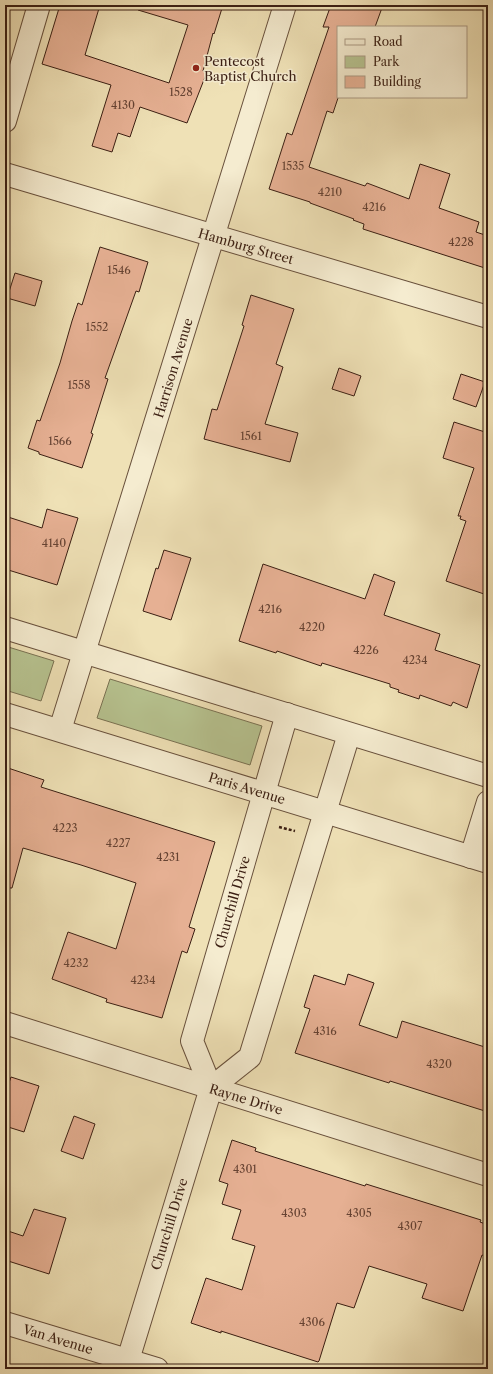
<svg xmlns="http://www.w3.org/2000/svg" width="493" height="1374" font-family="'Libre Caslon Text',serif">
<rect width="100%" height="100%" fill="#efe1b6"/>
<filter id="stains"><feTurbulence type="fractalNoise" baseFrequency=".005" numOctaves="4"/><feColorMatrix values="0 0 0 0 .2 0 0 0 0 .09 0 0 0 0 .02 0 0 0 .5 -.17"/></filter>
<radialGradient id="worn" r=".72"><stop offset=".6" stop-color="#630" stop-opacity="0"/><stop offset="1" stop-color="#630" stop-opacity=".3"/></radialGradient>
<g fill="#b7c390" stroke="#797152">
<polygon points="5,646 54,661 41,701 5,690"/>
<polygon points="110,679 262,726 250,765 97,718"/>
</g>
<g fill="#e6b093" stroke="#3b1f13">
<polygon points="60,5 100,5 85,55 169,83 188,25 138,10 138,5 223,5 214,34 213,33 203,71 207,72 187,123 140,107 130,137 118,133 112,152 92,146 111,85 42,64"/>
<polygon points="331,5 383,5 375,27 338,27 338,98 333,113 327,111 309,167 365,186 367,183 409,199 420,164 450,174 439,208 479,222 476,232 488,236 488,269 363,229 364,224 353,220 354,219 310,203 310,202 269,189 287,133 292,135 329,27 323,27"/>
<polygon points="100,247 148,262 139,292 136,291 105,378 108,379 91,433 93,434 82,468 39,454 39,452 28,448 37,420 40,421 60,363 72,321 78,303 82,305"/>
<polygon points="15,273 42,281 35,306 7,298"/>
<polygon points="251,295 294,309 276,364 283,367 265,424 298,433 290,462 204,439 212,409 217,410 244,326 242,325"/>
<polygon points="339,368 361,376 354,396 332,389"/>
<polygon points="461,374 485,382 476,407 453,399"/>
<polygon points="454,422 488,433 488,583 484,594 446,581 466,521 460,519 461,516 458,516 474,468 443,458"/>
<polygon points="47,509 78,518 57,585 5,569 5,516 42,528"/>
<polygon points="164,550 191,558 171,620 143,611 156,568 158,569"/>
<polygon points="263,564 365,599 374,574 395,582 384,615 440,634 435,650 480,665 467,708 453,702 451,706 420,695 419,699 398,692 399,690 390,687 390,684 322,663 321,666 277,651 276,653 239,641"/>
<polygon points="5,767 44,780 41,787 215,842 189,927 195,929 187,953 182,951 162,1018 106,1002 107,999 52,979 68,932 116,949 136,883 81,865 23,848 12,888 5,888"/>
<polygon points="348,974 374,983 359,1025 397,1038 402,1021 488,1048 488,1112 390,1081 389,1083 295,1053 310,1009 304,1007 314,975 345,985"/>
<polygon points="11,1077 39,1086 24,1132 5,1126 5,1095"/>
<polygon points="74,1116 95,1124 83,1159 61,1151"/>
<polygon points="232,1140 256,1148 255,1151 365,1186 366,1184 481,1220 480,1222 488,1225 488,1257 482,1255 463,1311 422,1298 427,1284 369,1266 354,1308 337,1303 319,1361 318,1362 221,1331 221,1333 191,1323 206,1278 242,1290 255,1246 232,1239 241,1210 222,1204 228,1184 219,1181"/>
<polygon points="34,1209 66,1218 49,1274 5,1260 5,1230 23,1236"/>
</g>
<g fill="none" stroke-linecap="round" stroke-linejoin="round">
<g stroke="#68503c" stroke-width="24">
<g id="minor">
<polyline points="5,121 39,5"/>
<polyline points="5,174 488,317"/>
<polyline points="5,628 488,776"/>
<polyline points="5,714 488,862"/>
<polyline points="60,730 285,5"/>
<polyline points="471,857 488,802"/>
<polyline points="5,1023 488,1175"/>
<polyline points="211,1088 192,1041 287,714"/>
<polyline points="5,1323 157,1369"/>
<polyline points="128,1360 211,1088 250,1057 349,734"/>
</g>
</g>
<polyline stroke="#3b1f13" stroke-width="2.5" stroke-dasharray="3 2" stroke-linecap="butt" points="279,827 295,831"/>
<use href="#minor" stroke="#f5ecd0" stroke-width="22"/>
</g>
<circle fill="#8f2418" stroke="#f5ecd0" stroke-width="1.5" cx="196" cy="68" r="4"/>
<g text-anchor="middle" dominant-baseline="central" stroke-width="3" stroke-linejoin="round" paint-order="stroke">
<g font-size="11" fill="#664333">
<text x="181" y="92">1528</text>
<text x="123" y="105">4130</text>
<text x="293" y="166">1535</text>
<text x="330" y="192">4210</text>
<text x="374" y="207">4216</text>
<text x="461" y="242">4228</text>
<text x="119" y="270">1546</text>
<text x="97" y="327">1552</text>
<text x="79" y="385">1558</text>
<text x="251" y="436">1561</text>
<text x="60" y="441">1566</text>
<text x="54" y="543">4140</text>
<text x="270" y="609">4216</text>
<text x="312" y="627">4220</text>
<text x="366" y="650">4226</text>
<text x="415" y="660">4234</text>
<text x="65" y="828">4223</text>
<text x="118" y="843">4227</text>
<text x="168" y="857">4231</text>
<text x="76" y="963">4232</text>
<text x="143" y="980">4234</text>
<text x="325" y="1031">4316</text>
<text x="439" y="1064">4320</text>
<text x="245" y="1169">4301</text>
<text x="294" y="1213">4303</text>
<text x="359" y="1213">4305</text>
<text x="410" y="1226">4307</text>
<text x="312" y="1322">4306</text>
</g>
<g font-size="13" fill="#3b1f13" stroke="#f5ecd0" text-anchor="start">
<text x="204" y="61">Pentecost<tspan x="204" dy="15">Baptist Church</tspan></text>
</g>
<g font-size="13" fill="#3b1f13" stroke="#f5ecd0">
<text transform="translate(246 246) rotate(16)">Hamburg Street</text>
<text transform="translate(173 368) rotate(-73)">Harrison Avenue</text>
<text transform="translate(247 788) rotate(17)">Paris Avenue</text>
<text transform="translate(232 902) rotate(-74)">Churchill Drive</text>
<text transform="translate(246 1099) rotate(17)">Rayne Drive</text>
<text transform="translate(169 1224) rotate(-73)">Churchill Drive</text>
<text transform="translate(58 1339) rotate(17)">Van Avenue</text>
</g>
</g>
<rect width="493" height="1374" fill="none" stroke="#efe1b6" stroke-width="20"/>
<rect x="6" y="6" width="481" height="1362" fill="none" stroke="#3b1f13" stroke-width="2"/>
<rect x="10" y="10" width="473" height="1354" fill="none" stroke="#3b1f13"/>
<rect x="337" y="26" width="130" height="72" fill="#f5ecd0" stroke="#ab9a84"/>
<rect x="345" y="39" width="20" height="6" fill="#f5ecd0" stroke="#ab9a84"/>
<text x="373" y="46" font-size="12" fill="#3b1f13">Road</text>
<rect x="345" y="56" width="20" height="12" fill="#b7c390" stroke="#ab9a84"/>
<text x="373" y="66" font-size="12" fill="#3b1f13">Park</text>
<rect x="345" y="76" width="20" height="12" fill="#e6b093" stroke="#ab9a84"/>
<text x="373" y="86" font-size="12" fill="#3b1f13">Building</text>
<rect width="100%" height="100%" filter="url(#stains)"/>
<rect width="100%" height="100%" fill="url(#worn)"/>
</svg>
